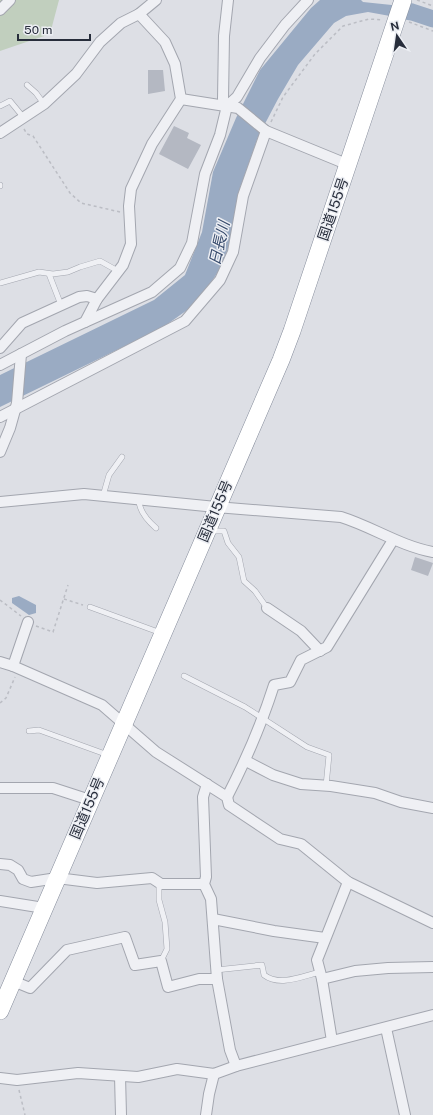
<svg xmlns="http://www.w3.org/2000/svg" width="433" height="1115" font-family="'Public Sans','Noto Sans JP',sans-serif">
<rect width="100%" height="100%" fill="#dddfe5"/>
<polygon fill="#c1cfbe" points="0,0 59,0 50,34 0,51"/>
<g fill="#9aabc3">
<polygon points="320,0 361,0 363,2 411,7 421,11 419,19 410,16 390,16 368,12 346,16 334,23 298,65 278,99 258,137 240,188 232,237 226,254 222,266 197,303 162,328 0,407 0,375 154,300 185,275 202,232 213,172 236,118 260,70 311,8"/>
<polygon points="19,596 36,605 36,613 29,615 12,603 12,598"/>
</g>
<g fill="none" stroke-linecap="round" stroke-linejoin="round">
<polyline stroke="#9aabc3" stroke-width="17" points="399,10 412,12 433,19"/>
</g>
<g fill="#b4b8c2">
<polygon points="148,70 163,70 165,91 148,94"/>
<polygon points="174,126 189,133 187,138 201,145 188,169 159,154"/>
<polygon points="415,557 433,563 428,576 411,570"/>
</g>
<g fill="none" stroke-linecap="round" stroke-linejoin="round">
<g stroke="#a3a6af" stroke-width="6">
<g id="service">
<polyline points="27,85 36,93 44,104"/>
<polyline points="0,106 10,101 24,118"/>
<polyline points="0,185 0,186"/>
<polyline points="49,274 61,305"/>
<polyline points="0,283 39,272 53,274 68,272 80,267 100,261 118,271"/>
<polyline points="103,496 109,475 122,457"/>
<path d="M139 500C139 511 148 521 156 528"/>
<polyline points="211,529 215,531 224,531 228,543 239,557 244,581 255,591 267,608"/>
<polyline points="90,607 161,633"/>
<polyline points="184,676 245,707 307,747 329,755 326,786"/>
<polyline points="29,731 39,730 108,755"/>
<polyline points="161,961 167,949 165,922 159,900 159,888 161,884"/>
<path d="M216 970 262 965 264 975C280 987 303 976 320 972"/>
</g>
</g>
<g stroke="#a3a6af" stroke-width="12">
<g id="minor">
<polyline points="0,10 10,0"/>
<polyline points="181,99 238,108 266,131 349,165"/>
<polyline points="227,106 223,99 224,36 228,0"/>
<polyline points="0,133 44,104 76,74 100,42 121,23 139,14 156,0"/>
<polyline points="85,322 152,292 180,268 192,243 205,174 220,135 227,106 237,97 260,58 285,25 308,0"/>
<polyline points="0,348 22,323 79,297 87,296 97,299"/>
<polyline points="0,365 65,331 85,322 97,299 123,265 131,244 129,206 131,189 152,144 181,99 175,64 165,42 139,14"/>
<polyline points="0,417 185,321 220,280 233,252 243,196 266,131"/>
<polyline points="0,452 10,428 17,403 21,354"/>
<path d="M0 502 84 494 216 507 341 517C373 527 400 546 433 552"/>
<polyline points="267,608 301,631 320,651"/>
<polyline points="0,662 13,666 102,705 156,752 227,797 229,805 280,839 301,844 348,882 433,923"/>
<polyline points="13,666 28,622"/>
<polyline points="246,761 273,775 301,784 331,786 375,793 401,802 433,808"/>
<polyline points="207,784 203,797 206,877 204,884 211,899 217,979 230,1050 236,1066"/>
<polyline points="0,788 53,788 90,800"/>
<path d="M227 797C246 760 261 726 274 685L290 682 301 660 327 647 393 540"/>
<polyline points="0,864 10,865 18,870 23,879 31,882 57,878 97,883 152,878 161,884 204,884"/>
<polyline points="0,901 44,908"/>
<polyline points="213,919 274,931 325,938"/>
<polyline points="322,979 355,971 388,968 433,967"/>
<polyline points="13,981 30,988 67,950 125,937 135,965 161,961 168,987 199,979 217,979"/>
<polyline points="386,1028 405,1115"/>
<polyline points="332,1041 322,979 317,960 348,882"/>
<polyline points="120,1076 121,1115"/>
<polyline points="0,1078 17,1080 78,1073 138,1077 177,1069 214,1074 236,1066 433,1015"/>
<polyline points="206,1115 209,1094 214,1074"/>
</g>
</g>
<g stroke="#858c9b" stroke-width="18">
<polyline id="trunk" points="0,1011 281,360 292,331 403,0"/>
</g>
<g stroke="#bbbdc4" stroke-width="1.5" stroke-dasharray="3 3" stroke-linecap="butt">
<polyline points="417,0 433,6"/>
<polyline points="409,22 433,31"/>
<polyline points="271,122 283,97 315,54 343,26 369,19 383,20"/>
<polyline points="24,129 27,134 33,136 70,193 81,203 120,212"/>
<polyline points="64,599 83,605"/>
<polyline points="0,600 21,616"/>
<polyline points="36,626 53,632 68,585"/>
<polyline points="0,703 6,698 15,677"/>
<polyline points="19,1090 25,1115"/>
</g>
<use href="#service" stroke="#eff0f4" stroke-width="5"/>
<use href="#minor" stroke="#eff0f4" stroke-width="10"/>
<use href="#trunk" stroke="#fff" stroke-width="17"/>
</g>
<g text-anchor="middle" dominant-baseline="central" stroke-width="3" stroke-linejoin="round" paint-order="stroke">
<g font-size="14" fill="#272d3b" stroke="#eceef3">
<text transform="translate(333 209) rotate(-71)">国道155号</text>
<text transform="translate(215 511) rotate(-67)">国道155号</text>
<text transform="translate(87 808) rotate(-67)">国道155号</text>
</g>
<g font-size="15" font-style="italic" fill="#35496b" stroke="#eceef3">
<text transform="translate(219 243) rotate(-77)">日長川</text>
</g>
</g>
<g transform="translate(397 36) rotate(347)" stroke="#eceef3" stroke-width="3" paint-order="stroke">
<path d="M0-3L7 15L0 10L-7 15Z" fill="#272d3b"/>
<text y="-6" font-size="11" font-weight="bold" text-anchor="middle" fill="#272d3b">N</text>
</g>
<path d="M18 34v6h72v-6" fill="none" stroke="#272d3b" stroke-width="2"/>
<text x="24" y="34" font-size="12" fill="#272d3b" stroke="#eceef3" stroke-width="3" paint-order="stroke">50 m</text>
</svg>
